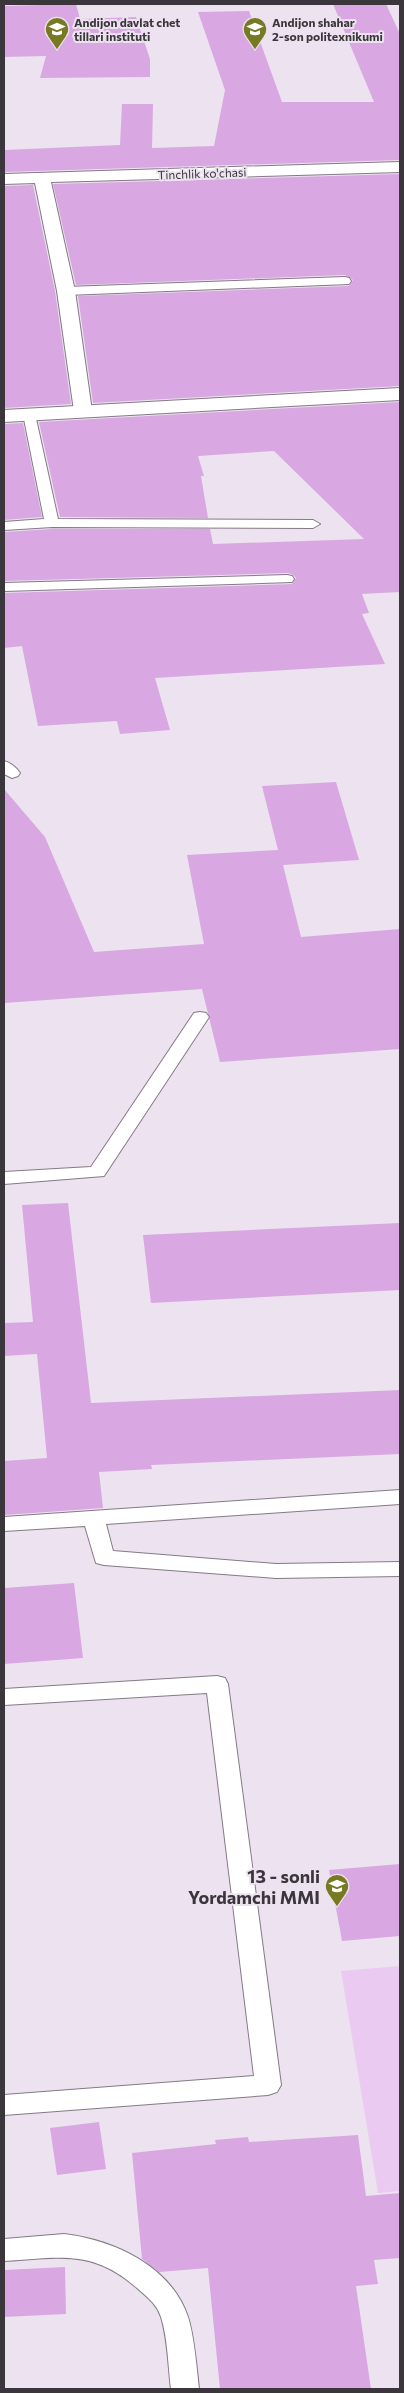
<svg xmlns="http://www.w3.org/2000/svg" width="404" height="2393" font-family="Commissioner,sans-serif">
<rect width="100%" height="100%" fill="#ede2ef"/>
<polygon fill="#ebcaf2" points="400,1966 400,2191 378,2193 341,1971"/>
<g fill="#d9a8e2">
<polygon points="76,4 80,19 136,17 150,59 150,77 40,78 46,56 4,57 4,6"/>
<polygon points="333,4 386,4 400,34 400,160 4,172 4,150 120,145 122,104 153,104 152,148 214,146 225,90 198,12 249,11 282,102 374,102"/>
<polygon points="400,174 400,386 93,403 78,296 349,286 353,280 345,275 76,285 53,184"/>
<polygon points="33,185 55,291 71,404 4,408 4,186"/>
<polygon points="400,402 400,592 362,594 369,613 362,614 385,664 155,678 170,730 120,734 117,721 38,726 22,646 4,648 4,593 292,584 296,578 292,574 287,573 4,581 4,532 52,529 210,529 213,544 364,539 274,451 198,456 204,476 201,476 208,518 60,517 39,422"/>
<polygon points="23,423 42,517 4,520 4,424"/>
<polygon points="336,782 359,860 283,865 301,937 400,929 400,1049 220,1062 202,989 4,1003 4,789 45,837 94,952 204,944 187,855 278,850 262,786"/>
<polygon points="68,1203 91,1403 400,1390 400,1454 151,1465 152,1469 99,1472 103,1508 4,1515 4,1461 47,1458 37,1354 4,1356 4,1323 33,1322 22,1205"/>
<polygon points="400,1223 400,1290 151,1303 143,1235"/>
<polygon points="74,1583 83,1658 4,1664 4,1588"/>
<polygon points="400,1864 400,1936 342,1941 329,1870"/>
<polygon points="99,2122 106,2169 57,2175 50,2128"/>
<polygon points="358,2135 366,2196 400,2193 400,2258 374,2260 378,2284 356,2286 371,2389 220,2389 208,2268 159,2272 142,2259 132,2153 216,2144 215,2140 248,2137 249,2142"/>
<polygon points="65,2267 66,2314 4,2317 4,2270"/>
</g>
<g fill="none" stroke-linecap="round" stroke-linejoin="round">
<g stroke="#847a86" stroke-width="2">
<g id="lane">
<polygon points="345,277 349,278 351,281 349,284 66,295 60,291 66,287"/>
<polygon points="29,410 35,414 58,519 313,520 320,524 313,528 52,527 4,530 4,522 44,519 23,414"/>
<polygon points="287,575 292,576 294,579 292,582 4,591 4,583"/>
<path d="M4 761C11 763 16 767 20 773L18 776 12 778 4 774Z"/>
<polygon points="200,1012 206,1013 209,1017 104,1176 4,1184 4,1172 91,1167 194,1013"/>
<polygon points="400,1490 400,1504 106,1524 113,1551 276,1564 400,1562 400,1576 276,1578 104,1565 96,1563 85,1526 4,1531 4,1517"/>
<polygon points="217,1676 225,1678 228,1684 281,2085 277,2092 268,2095 4,2115 4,2095 254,2076 207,1693 4,1705 4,1689"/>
<path d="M64 2234C114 2240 171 2266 188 2317 194 2335 197 2369 199 2389H171C168 2366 168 2339 161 2317 157 2304 147 2297 137 2288 92 2248 58 2258 4 2261V2239Z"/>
</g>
</g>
<g stroke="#847a86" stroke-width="2">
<polygon id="street" points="400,162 400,172 51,182 75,291 92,411 90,415 76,415 74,411 57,291 35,183 4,184 4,174"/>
</g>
<g stroke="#847a86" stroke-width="2">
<polygon id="secondary" points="400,388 400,400 4,422 4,410"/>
</g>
<use href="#lane" fill="#fff" fill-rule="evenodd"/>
<use href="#street" fill="#fff" fill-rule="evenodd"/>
<use href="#secondary" fill="#fff" fill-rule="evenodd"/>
</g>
<defs>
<g id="school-pin" transform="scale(1.25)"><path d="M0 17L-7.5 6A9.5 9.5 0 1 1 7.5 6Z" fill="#777a22" stroke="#ede2ef"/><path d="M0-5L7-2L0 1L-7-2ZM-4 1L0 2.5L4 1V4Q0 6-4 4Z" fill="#fff"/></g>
</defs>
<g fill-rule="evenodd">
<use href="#school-pin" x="57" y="29"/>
<use href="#school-pin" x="255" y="29"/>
<use href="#school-pin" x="337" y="1886"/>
</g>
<g text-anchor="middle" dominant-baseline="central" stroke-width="4" stroke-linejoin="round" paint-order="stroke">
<g font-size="12" font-weight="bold" fill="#3a363b" stroke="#ede2ef" text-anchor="start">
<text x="74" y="22">Andijon davlat chet<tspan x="74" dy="14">tillari instituti</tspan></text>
<text x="272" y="22">Andijon shahar<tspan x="272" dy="14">2-son politexnikumi</tspan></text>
</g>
<g font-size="12" fill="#3a363b" stroke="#ede2ef">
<text transform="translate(202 173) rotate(-2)">Tinchlik ko'chasi</text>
</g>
<g font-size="18" font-weight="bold" fill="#3a363b" stroke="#ede2ef" text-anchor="end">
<text x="320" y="1876">13 - sonli<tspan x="320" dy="21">Yordamchi MMI</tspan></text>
</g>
</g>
<rect width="404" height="2393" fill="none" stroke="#3a363b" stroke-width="10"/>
</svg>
